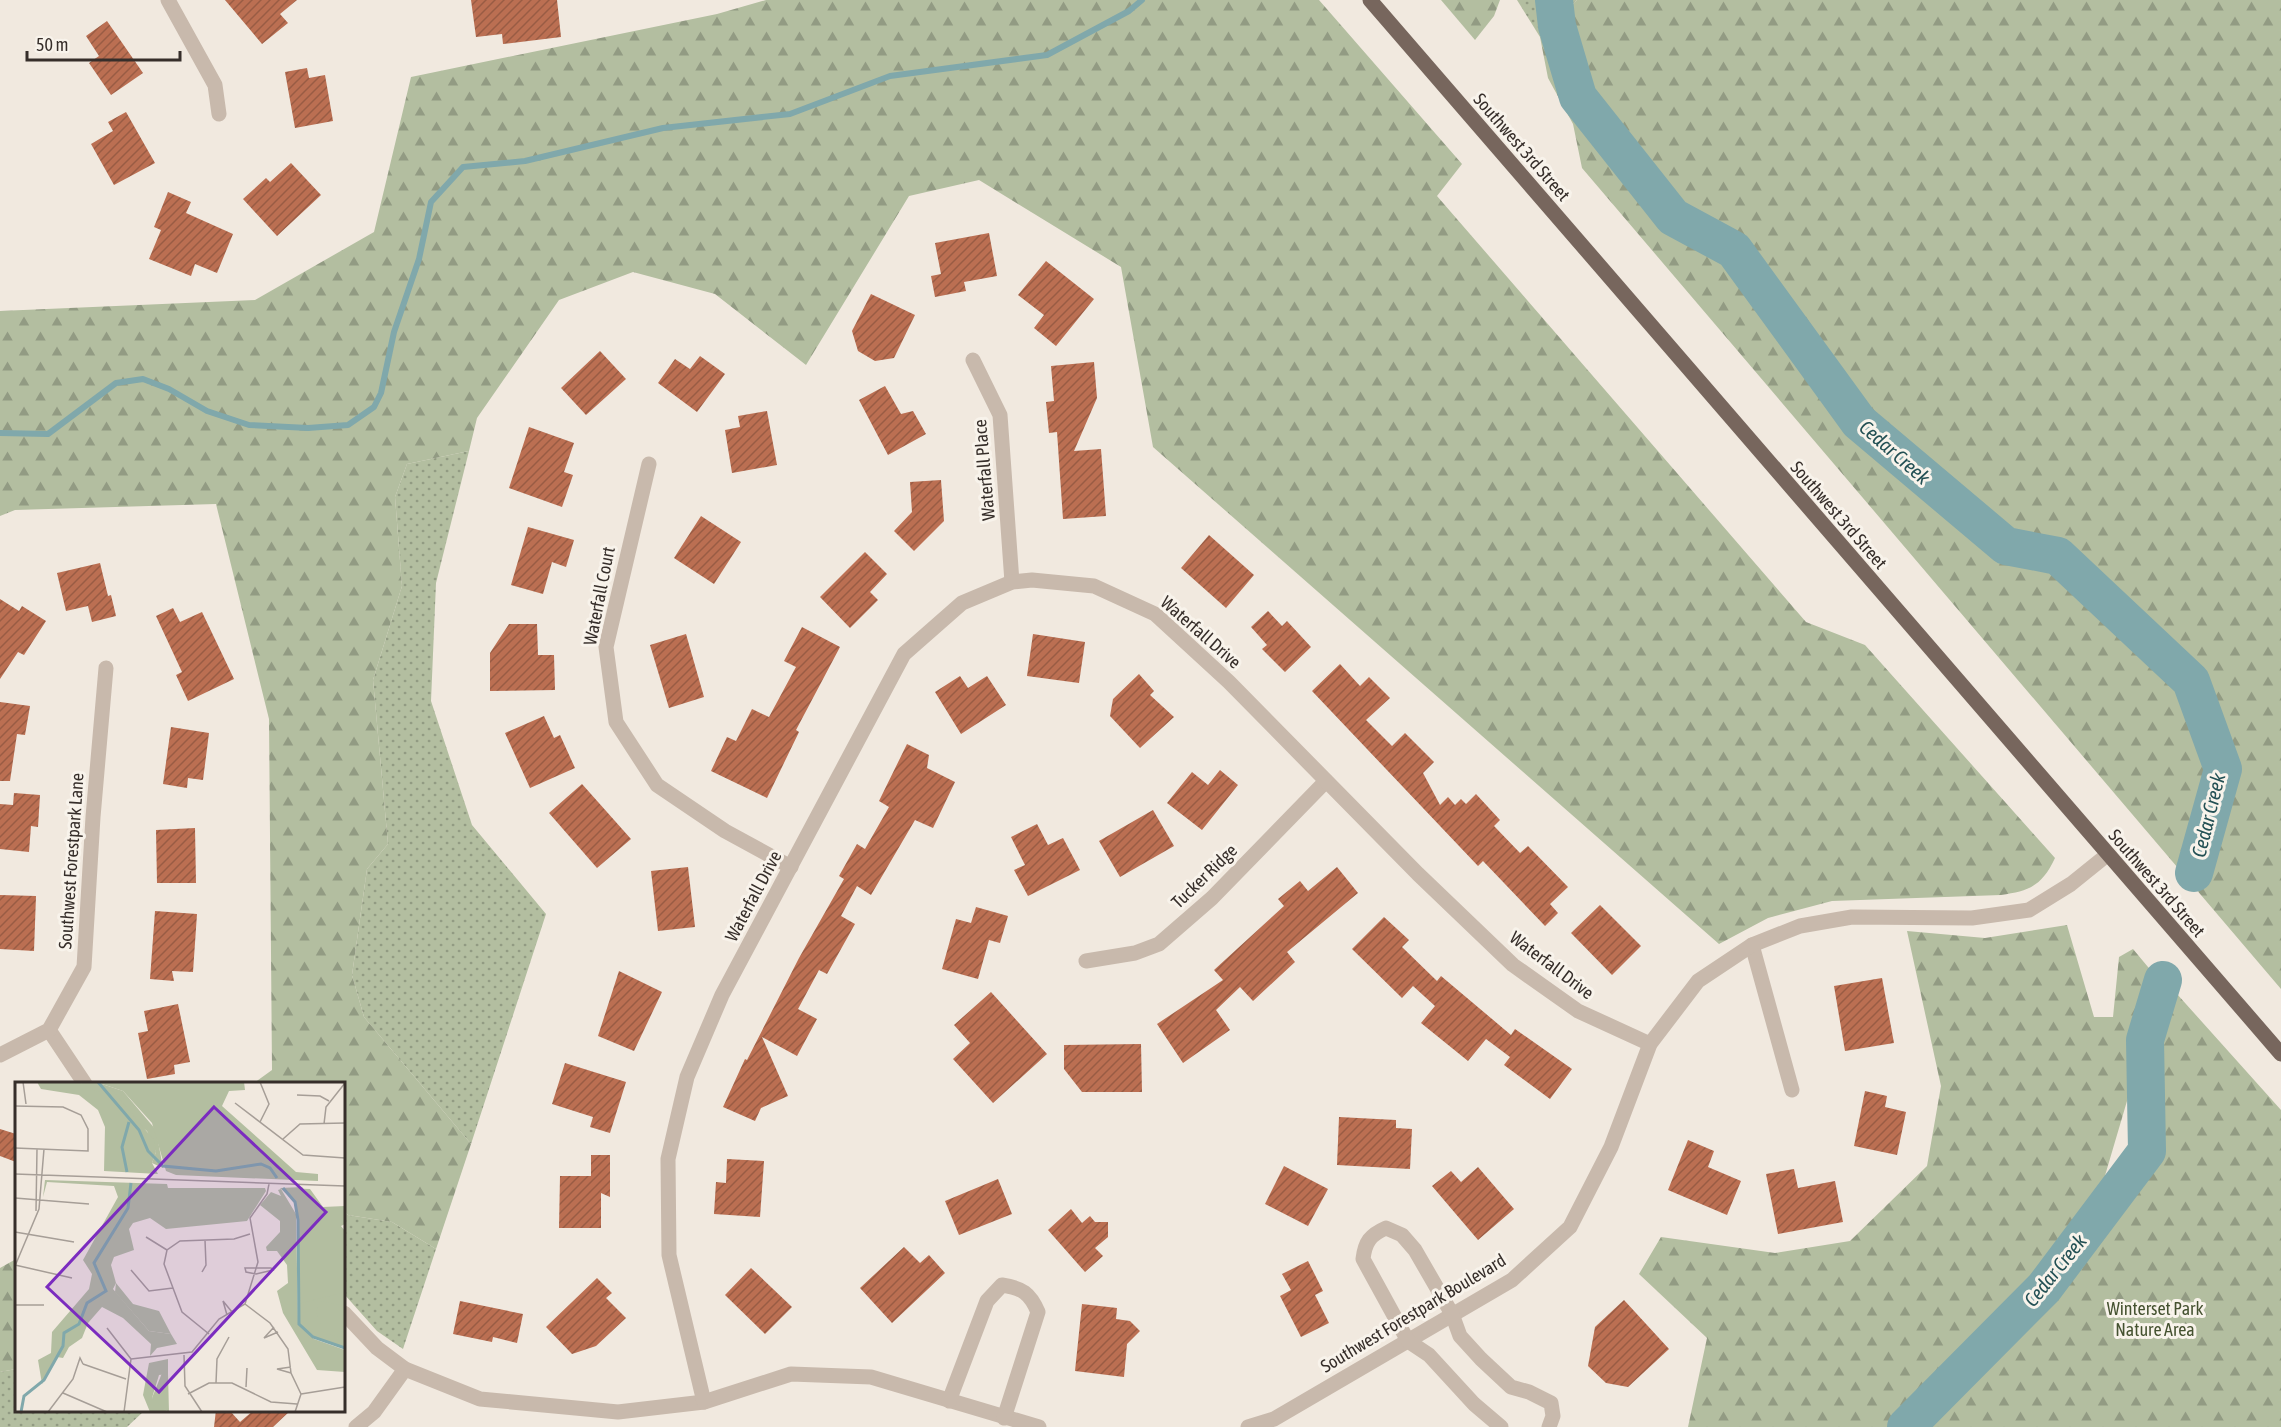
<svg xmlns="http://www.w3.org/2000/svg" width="2281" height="1427" font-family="'Asap Condensed',sans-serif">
<defs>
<pattern id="green-dots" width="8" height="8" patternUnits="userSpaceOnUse" patternTransform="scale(1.5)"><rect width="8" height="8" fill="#b3bea0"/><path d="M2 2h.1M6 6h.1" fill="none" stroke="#929b83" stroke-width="1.8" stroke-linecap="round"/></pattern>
<pattern id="forest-firs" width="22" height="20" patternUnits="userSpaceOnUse" patternTransform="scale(1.5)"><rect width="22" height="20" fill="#b3bea0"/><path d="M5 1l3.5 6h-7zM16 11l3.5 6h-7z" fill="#929b83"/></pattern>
<pattern id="building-hatch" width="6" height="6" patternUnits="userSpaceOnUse" patternTransform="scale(1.5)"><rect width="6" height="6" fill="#bb6f52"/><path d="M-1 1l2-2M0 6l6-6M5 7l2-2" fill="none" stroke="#995c44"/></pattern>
</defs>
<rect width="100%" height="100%" fill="#f1e9df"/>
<g fill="url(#green-dots)">
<polygon points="1517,0 1577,0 1540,37"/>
<polygon points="469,451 436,583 431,701 472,825 546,914 471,1144 364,1017 352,975 367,869 388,844 373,680 402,586 395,497 407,464"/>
<polygon points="344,1212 348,1215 392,1222 436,1249 403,1349 377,1331 344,1294"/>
<polygon points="16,1369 16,1410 144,1411 127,1427 0,1427 0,1372"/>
</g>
<g fill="url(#forest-firs)">
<path d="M766 0H1319L1462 164 1437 196 1806 622 1865 645 2055 858C2042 886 2029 891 2001 895L1832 901 1768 918 1719 944 1153 447 1121 267 979 180 909 196 806 365 715 294 633 272 559 300 477 418 469 451 407 464 395 497 402 586 373 680 388 844 367 869 352 975 364 1017 471 1144 436 1249 392 1222 348 1215 344 1212V1084L254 1083 272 1070 269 719 216 504 15 510 0 516V311L255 300 374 232 411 77 717 14Z"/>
<polygon points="1441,0 1500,0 1494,16 1475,40"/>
<polygon points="1577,0 2281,0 2281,989 1582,168 1573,124 1548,78 1540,37"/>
<polygon points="2067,925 2094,1017 2113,1017 2119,957 2133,949 2153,973 2145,1040 2104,1179 2071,1234 2042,1272 1892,1427 1688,1427 1707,1338 1639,1274 1661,1237 1775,1253 1850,1241 1927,1166 1941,1086 1907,931 1985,938"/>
<polygon points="2177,994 2281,1110 2281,1427 1919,1427 2068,1277 2155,1155 2158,1054"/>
<polygon points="16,1259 16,1369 0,1372 0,1268"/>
</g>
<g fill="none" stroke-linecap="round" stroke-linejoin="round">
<polyline stroke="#80a8ab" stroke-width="6" points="0,433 48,434 116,383 143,379 169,389 207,411 249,425 308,428 348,425 374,407 381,393 394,332 419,259 431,202 463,167 525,161 663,128 790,114 890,76 1047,55 1129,11 1142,0"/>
<g stroke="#80a8ab" stroke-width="38">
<polyline points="1554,0 1557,26 1578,97 1673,217 1734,250 1859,422 2006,546 2058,556 2191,681 2223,769 2194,873"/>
<polyline points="1906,1427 2044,1288 2147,1151 2145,1040 2163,980"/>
</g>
</g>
<g fill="url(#building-hatch)">
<polygon points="225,0 297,0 280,14 288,23 262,44"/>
<polygon points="471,0 557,0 561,37 503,44 502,34 476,37"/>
<polygon points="107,21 143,73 111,95 89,63 99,56 86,36"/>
<polygon points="307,68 309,78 325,75 333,121 295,128 285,72"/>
<polygon points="126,112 155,163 114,185 91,144 113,131 108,122"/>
<polygon points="291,163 321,195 277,236 243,199 266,178 270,182"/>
<polygon points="168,192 191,202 186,213 233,234 217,273 195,264 191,276 149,259 161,230 154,227"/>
<polygon points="989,233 997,276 964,282 966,291 935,297 931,276 941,274 935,243"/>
<polygon points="1046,261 1094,299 1056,346 1034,328 1044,315 1018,295"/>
<polygon points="871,294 915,315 894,358 875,361 858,351 852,331"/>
<polygon points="600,351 626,379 586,415 561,388"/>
<polygon points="700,356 725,374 697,412 658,383 675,359 690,369"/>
<polygon points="1094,362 1097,398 1074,451 1101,449 1106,516 1063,519 1057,432 1049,433 1046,402 1054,401 1051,366"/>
<polygon points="885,386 901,414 913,411 926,434 888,455 859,400"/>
<polygon points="767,411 777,465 732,473 725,430 740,427 738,416"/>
<polygon points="529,427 574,443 564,472 573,475 562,507 509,488"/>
<polygon points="941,480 944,521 914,551 894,531 912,512 910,482"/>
<polygon points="701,516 741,542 714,584 674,558"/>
<polygon points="528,527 574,540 566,567 552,562 543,594 511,585"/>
<polygon points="1209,535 1254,575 1226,608 1181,568"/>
<polygon points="865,552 887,574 870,592 878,600 850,628 820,597"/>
<polygon points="100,563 108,596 111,595 116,616 92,622 88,606 66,611 57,573"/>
<polygon points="0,599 19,611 22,606 46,621 24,655 18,652 0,679"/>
<polygon points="173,608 180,622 202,612 234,679 188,701 176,675 182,672 156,616"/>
<polygon points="1268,611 1282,626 1287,621 1311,647 1285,672 1262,649 1267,645 1251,627"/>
<polygon points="509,624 537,624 538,655 554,655 555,690 490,691 490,653"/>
<polygon points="802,627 840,647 796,730 799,732 767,798 711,771 727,737 736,741 752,709 769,717 796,667 784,661"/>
<polygon points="686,634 704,697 669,708 650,645"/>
<polygon points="1033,634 1085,642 1079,683 1027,676"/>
<polygon points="1340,664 1360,686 1369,677 1390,698 1366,720 1392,746 1405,733 1434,762 1423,773 1440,805 1448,797 1455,805 1461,799 1466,804 1476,794 1500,820 1494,826 1520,853 1528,846 1568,887 1550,904 1558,913 1545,926 1483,861 1478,866 1312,691"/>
<polygon points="1139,674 1154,691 1150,695 1174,717 1140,748 1110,716 1113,699"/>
<polygon points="960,676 968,688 987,676 1006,705 961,734 935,692"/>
<polygon points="0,702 30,706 25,735 17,734 10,781 0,781"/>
<polygon points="544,716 554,738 560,735 575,768 530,788 505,733"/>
<polygon points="171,727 209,733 203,780 188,778 187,788 163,784"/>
<polygon points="907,744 929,755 927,768 955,782 933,828 915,820 871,895 857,886 841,916 855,924 827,974 819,970 798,1009 817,1019 797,1056 762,1037 788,1096 761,1108 755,1121 723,1107 745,1059 747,1060 799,958 844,879 839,876 857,844 865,849 889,807 879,801"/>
<polygon points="1220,770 1238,785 1202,830 1167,803 1192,772 1208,785"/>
<polygon points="582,784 631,839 597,868 549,813"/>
<polygon points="14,793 40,795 38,827 31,826 29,852 0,849 0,804 13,805"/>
<polygon points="1153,810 1174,846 1120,877 1099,841"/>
<polygon points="1037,824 1048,845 1063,838 1080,870 1028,896 1014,870 1025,865 1011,837"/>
<polygon points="195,828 196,883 157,883 156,830"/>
<polygon points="688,867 695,927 658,931 651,871"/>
<polygon points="1337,867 1358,893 1287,952 1295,962 1253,1001 1240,987 1216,1010 1230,1030 1183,1063 1157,1024 1223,980 1214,970 1284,906 1278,899 1300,881 1308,891"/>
<polygon points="0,895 36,896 34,951 0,949"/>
<polygon points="1600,905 1641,946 1612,975 1571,933"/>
<polygon points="976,907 1008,916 1000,943 989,940 978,979 942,969 956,919 971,923"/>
<polygon points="155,911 197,914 193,972 172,971 174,981 150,979"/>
<polygon points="1384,917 1409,940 1402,947 1437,981 1441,976 1511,1035 1515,1029 1572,1069 1550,1099 1504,1065 1510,1057 1486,1039 1468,1061 1421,1023 1435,1006 1413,986 1402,998 1352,949"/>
<polygon points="619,971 662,992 634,1051 598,1036"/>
<polygon points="1882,978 1894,1043 1845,1051 1834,986"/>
<polygon points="991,992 1047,1054 993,1103 953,1059 970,1043 954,1025"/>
<polygon points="178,1004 190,1062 174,1065 175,1074 147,1079 138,1033 148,1031 144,1011"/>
<polygon points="1141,1044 1142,1092 1082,1092 1064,1069 1064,1045"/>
<polygon points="565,1063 626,1082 610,1133 590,1127 593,1117 552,1104"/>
<polygon points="1865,1091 1887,1096 1885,1107 1906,1112 1897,1155 1854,1146"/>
<polygon points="1339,1117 1396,1120 1396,1128 1412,1129 1410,1169 1337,1165"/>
<polygon points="0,1129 16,1134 16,1162 0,1156"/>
<polygon points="1688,1140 1714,1151 1708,1167 1741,1181 1727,1215 1668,1190"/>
<polygon points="591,1155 610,1155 610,1197 601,1193 601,1228 559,1228 560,1176 591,1176"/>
<polygon points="727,1159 764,1161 760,1217 714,1214 716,1182 726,1183"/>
<polygon points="1284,1166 1328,1189 1308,1226 1265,1204"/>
<polygon points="1478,1167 1514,1209 1478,1240 1432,1186 1451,1171 1461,1182"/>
<polygon points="1794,1169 1798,1188 1835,1181 1843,1222 1778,1234 1766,1174"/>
<polygon points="998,1179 1012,1214 959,1235 945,1201"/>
<polygon points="1071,1209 1082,1223 1090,1216 1095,1222 1108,1222 1108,1237 1095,1248 1103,1256 1085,1272 1048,1230"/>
<polygon points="904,1247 920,1263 929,1255 945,1273 892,1323 860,1288"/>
<polygon points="1308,1261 1323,1291 1315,1295 1329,1323 1301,1337 1280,1296 1291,1290 1282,1274"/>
<polygon points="751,1268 792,1307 765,1334 725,1295"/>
<polygon points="597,1278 612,1293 606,1298 626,1318 596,1346 572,1354 546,1327"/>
<polygon points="1624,1300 1669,1349 1628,1387 1606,1383 1588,1366 1595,1327"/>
<polygon points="460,1301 523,1314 517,1343 493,1337 492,1342 453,1334"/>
<polygon points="1082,1304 1117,1308 1116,1319 1130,1321 1140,1331 1127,1344 1124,1377 1075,1371"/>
<polygon points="216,1410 231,1412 240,1422 254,1410 291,1410 273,1427 214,1427"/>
</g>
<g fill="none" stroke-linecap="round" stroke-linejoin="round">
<g stroke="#c8b9ac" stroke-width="15">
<polyline points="168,0 215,85 219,114"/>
<polyline points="973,360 1000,415 1012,582"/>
<polyline points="649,464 606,647 616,722 657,785 725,831 791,867"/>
<polyline points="1752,945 1792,1090"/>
<polyline points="1086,961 1135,953 1159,944 1212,898 1326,781"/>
<polyline points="49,1030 85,1084"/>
<polyline points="0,1055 49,1030 84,967 93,817 106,668"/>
<polyline points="344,1313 377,1348 405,1369 480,1399 618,1412 704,1402 791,1374 871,1377 1039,1427"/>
<path d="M949 1401 987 1301 1002 1285C1022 1288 1030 1293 1038 1312L1004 1418"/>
<polyline points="704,1402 669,1255 668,1159 687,1077 722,995 904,654 962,603 1012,582 1032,580 1094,586 1155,614 1229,682 1418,874 1513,965 1578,1011 1650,1044"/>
<polyline points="356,1427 374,1412 405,1369"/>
<polyline points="1248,1427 1274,1419 1512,1280 1570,1227 1611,1147 1650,1044 1698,981 1752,945 1800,926 1852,917 1972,918 2029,910 2071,884 2107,855"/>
<path d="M1501 1427 1474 1404 1429 1355 1408 1341 1363 1259C1365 1242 1370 1235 1386 1228L1402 1235 1415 1250 1452 1314 1460 1336 1481 1359 1511 1387 1529 1392 1551 1403 1553 1416 1549 1427"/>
</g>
<polyline stroke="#77665d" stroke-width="15" points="1370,0 2281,1054"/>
</g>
<g text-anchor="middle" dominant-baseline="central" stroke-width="6" stroke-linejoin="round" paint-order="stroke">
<g font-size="18" fill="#362e2a" stroke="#f8f3eb">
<text transform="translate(1522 147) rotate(49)">Southwest 3rd Street</text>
<text transform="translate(984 470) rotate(-95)">Waterfall Place</text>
<text transform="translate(1839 515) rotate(49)">Southwest 3rd Street</text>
<text transform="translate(599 596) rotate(-79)">Waterfall Court</text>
<text transform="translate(1201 632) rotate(41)">Waterfall Drive</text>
<text transform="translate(71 861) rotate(-86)">Southwest Forestpark Lane</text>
<text transform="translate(1204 876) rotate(-44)">Tucker Ridge</text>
<text transform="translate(2157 883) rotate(49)">Southwest 3rd Street</text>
<text transform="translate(753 896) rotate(-62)">Waterfall Drive</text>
<text transform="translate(1552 965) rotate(37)">Waterfall Drive</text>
<text transform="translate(1413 1313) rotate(-31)">Southwest Forestpark Boulevard</text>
</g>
<g font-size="18" fill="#455230" stroke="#f8f3eb">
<text x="2155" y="1308">Winterset Park<tspan x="2155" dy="21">Nature Area</tspan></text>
</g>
<g font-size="20" font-style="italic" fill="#235054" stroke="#f8f3eb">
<text transform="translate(1895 452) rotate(41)">Cedar Creek</text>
<text transform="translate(2208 815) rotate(-76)">Cedar Creek</text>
<text transform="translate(2055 1270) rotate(-51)">Cedar Creek</text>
</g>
</g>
<g transform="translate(15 1082)">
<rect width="330" height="330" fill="#f1e9df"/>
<path d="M64 0H81L108 9 141 48 148 86 137 81 141 70 132 49ZM287 105 330 160V266L298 255 284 242 283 138 280 120 265 106ZM101 201 118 222 144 229 156 252 134 249 100 210ZM147 291 153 292 154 330 139 322 137 316Z" fill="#b3bea0"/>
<path d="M22 0H64L83 10 97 8 139 58 141 70 137 81 143 92 89 89 90 45 83 28 64 13 26 7ZM81 0H229L230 8 214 9 207 24 281 90 303 92V99L161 93 151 89 137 41 108 9ZM30 98 152 102 153 106H250L251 109 232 139 151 147 135 136 118 141 114 147 119 168 99 175 96 183 101 201 98 207 134 249 156 252 162 262 142 266 135 274 136 262 108 236 87 225 73 241 67 256 54 265 48 276 42 275 27 302 23 278 36 271 37 250 74 207 77 192 68 178 103 115 99 104 32 100 28 115ZM270 106 295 107 308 125 330 124V142L326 144 330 149V210L283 222 284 136 281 120ZM266 107 281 132 283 241 299 257 330 268V290L302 288 268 231 262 209 273 201 272 183 262 169H252L251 165 265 150V139L245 123 256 110 266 114 263 108ZM153 277V292L144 293 137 316 153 330H135L128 313 134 281Z" fill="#b3bea0"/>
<path d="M305 219 330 224 326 255 316 253 305 241 301 230Z" fill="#b3bea0"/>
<path fill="none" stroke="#80a8ab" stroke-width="3" d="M83 0 124 48 133 69 148 84 201 89 246 82 255 86 262 96M112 90 107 65 114 40M268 106 280 120 283 138 284 242 298 255 330 266M6 330 9 314 29 298 48 264 49 251 64 242 72 221 91 209 79 181 113 126 116 101"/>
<path fill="none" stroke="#a69e97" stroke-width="1.5" d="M8 0 11 22M245 0 254 22 245 40M282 13 305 14 314 19M220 21 288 73 330 76M0 24 48 25 66 33 73 47V69L0 66M309 42 311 25 330 1M268 57 285 42 330 41M0 92 330 104M0 116 74 122M21 129 22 67M0 150 59 160M131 155 152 168M0 183 57 196M0 184 24 127 29 67M230 186H256L258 188 241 192 231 190ZM116 188 134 209 158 206M187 190 191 183 190 158M230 222 255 241 273 267 276 291 286 312 280 330M0 223H29M212 233 208 219 217 230M259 245 249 256 263 250M92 246 116 277 109 330M194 252 167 230 149 182 152 168 165 159 219 157 235 152M169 273 170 304 187 330M116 277 177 270 204 237 230 222 243 180 235 136 252 112 254 102M68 282 111 297M276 285 262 287 276 291M201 301 202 277 214 255M231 305 232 286M48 311 92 330M173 312 194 301H217L256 320 282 322M286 312 330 305M33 330 58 297 65 276 68 282"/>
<path fill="#7b2cbf" fill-opacity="0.15" stroke="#7b2cbf" stroke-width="3" d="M199 25 311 130 144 310 32 205Z"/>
<rect width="330" height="330" fill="none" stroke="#362e2a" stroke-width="3"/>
</g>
<path d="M27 51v9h153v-9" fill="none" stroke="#362e2a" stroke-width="3"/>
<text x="36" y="51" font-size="18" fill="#362e2a" stroke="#f8f3eb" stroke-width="4.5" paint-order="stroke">50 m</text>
</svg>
